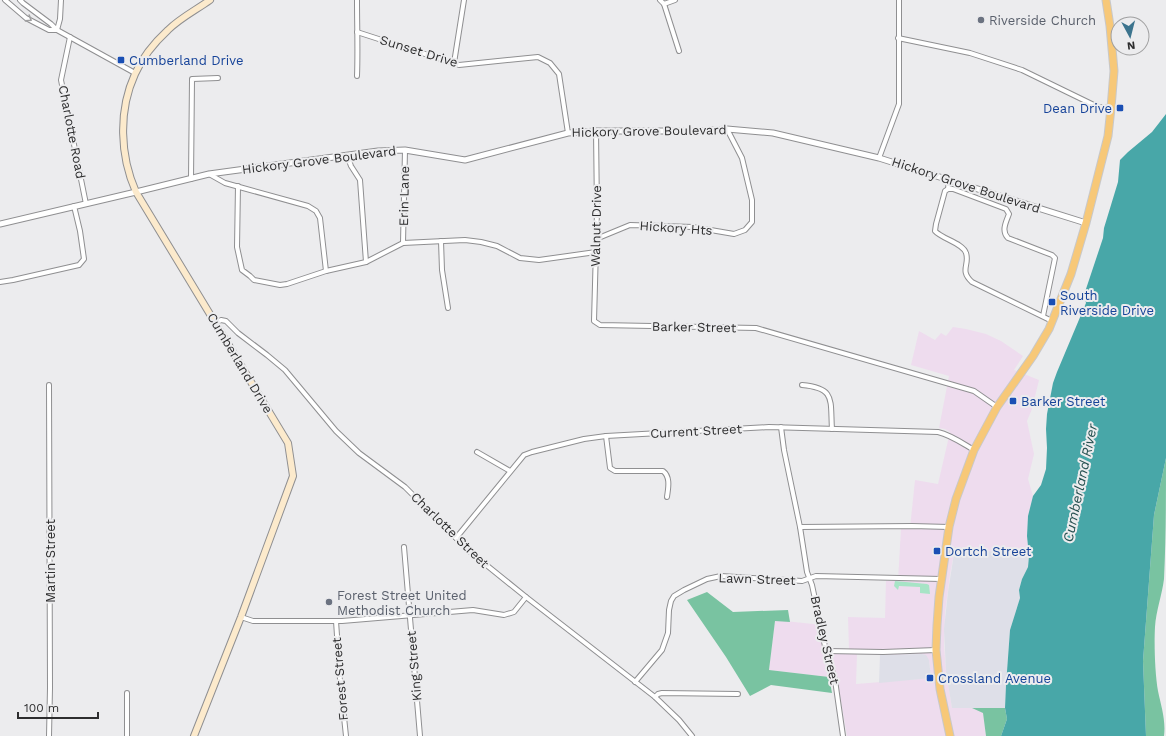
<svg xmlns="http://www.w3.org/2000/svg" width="1166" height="736" font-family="'Work Sans',sans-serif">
<rect width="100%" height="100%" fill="#ececee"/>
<path fill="#eedcee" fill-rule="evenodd" d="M953 327 966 329 986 334 1001 341 1023 356 1014 370 1039 380 1032 409 1027 421 1034 454 1028 479 1033 496 1028 516 1027 536 1029 556 955 547 950 575 945 613 944 645 946 672 952 708H972L983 712 986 736H847L837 678 769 670 775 620 823 625 829 647 833 648 849 649 848 617 885 618 886 581H898L901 529 910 528 915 480 938 484 950 432 945 429 939 428 949 376 911 365 919 331 935 340 941 333 946 336ZM857 654 897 655 922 654 929 660 931 678 856 684Z"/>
<g fill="#dedfe8">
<polygon points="955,547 1029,556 1028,567 1022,579 1019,590 1020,598 1010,630 1006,685 1005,708 952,708 946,672 944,629 948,592"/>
<polygon points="922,654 926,655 929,660 931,678 879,683 880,655"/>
</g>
<polygon fill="#a7e4c6" points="895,581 927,584 929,585 930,594 920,593 920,587 899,586 898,590 894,586"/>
<g fill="#79c3a1">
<path d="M1166 458C1166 498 1166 539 1164 579 1162 595 1156 611 1155 627 1154 645 1155 674 1158 691 1161 706 1166 720 1164 736H1146L1143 661 1154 515Z"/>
<polygon points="707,592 733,612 788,610 790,622 775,621 769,670 829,677 832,693 771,685 750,696 726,657 687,600"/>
<polygon points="972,708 1005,708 1007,719 1001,736 986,736 983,713"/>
</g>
<polygon fill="#48a7a8" points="1166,114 1166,458 1154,515 1143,661 1146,736 1001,736 1007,719 1005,708 1006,685 1010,630 1020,598 1019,590 1022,579 1028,567 1029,556 1027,536 1028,516 1033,496 1041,485 1046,469 1047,448 1046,429 1047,414 1053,383 1057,372 1086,303 1084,295 1103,238 1104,228 1118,182 1120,160 1128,152 1152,132"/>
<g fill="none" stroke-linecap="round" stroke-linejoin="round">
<g stroke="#8f8f91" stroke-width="6">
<g id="minor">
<polyline points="5,0 26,18 49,30 57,30"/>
<polyline points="20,0 23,3 51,24 57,30 135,73"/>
<path d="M357 0C357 26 358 51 357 76"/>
<polyline points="660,0 664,4 679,51"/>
<polyline points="664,4 675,0"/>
<polyline points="57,30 60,19 61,0"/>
<polyline points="357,32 459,65 538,57 550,63 559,74 568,133"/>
<polyline points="70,37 61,80 86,204"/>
<polyline points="898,38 970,53 1022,70 1098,107 1111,108"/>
<polyline points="454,63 464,0"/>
<polyline points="596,131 597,211 594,321 600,325 756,328 974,391 997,407"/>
<polyline points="347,155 351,166 360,180 366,262"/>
<polyline points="879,158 899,104 899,0"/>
<polyline points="209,174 225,183 308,206 316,211 320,218 326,271"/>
<polyline points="191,179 192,79 218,78"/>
<path d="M949 180 948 189 945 191 936 224 935 231C942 239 963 243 966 253 970 265 959 270 972 282L1052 321"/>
<polyline points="238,186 237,247 242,270 250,276 254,280 280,285 287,284 326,271 366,262 403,243 465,240 481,242 497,246 520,258 539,260 596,252"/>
<path d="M948 189H953L1006 209 1009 214C1006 222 1001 231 1008 238L1052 255 1055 258 1043 316"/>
<polyline points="596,239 630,225 693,227 734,234 745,230 752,222 752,200 742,158 727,129"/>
<polyline points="441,241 442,270 448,308"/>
<polyline points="403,243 405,150"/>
<polyline points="0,282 13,280 79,265 84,259 80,231 74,206"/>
<polyline points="216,323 221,320 226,321 238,333 267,355 285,370 336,431 359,453 405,487 469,551 526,597 655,697 679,720 692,736"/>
<path d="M802 385C836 388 830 400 832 429"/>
<polyline points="781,427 784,450 800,527 807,572 812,585 826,651 835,680 843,736"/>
<path d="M606 436 610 468 615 471H663C671 477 668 489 667 497"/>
<polyline points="477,452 510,471"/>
<polyline points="800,527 912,526 949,527"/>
<path d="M456 538 524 455 532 452 584 439 606 436 769 427 938 432C951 435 962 443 974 450"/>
<polyline points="404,547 420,736"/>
<polyline points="241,617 253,621 342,621 473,610 504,615 514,612 526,597"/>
<polyline points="336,621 340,679 346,736"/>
<polyline points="826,651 883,652 936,650"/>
<polyline points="635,682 662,650 668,633 669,610 671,601 674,596 684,590 707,579 721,576 802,581 816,576 941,579"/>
<polyline points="655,697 658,694 662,693 738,694"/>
<polyline points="49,736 50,688 49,385"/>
<polyline points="127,736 127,693"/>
</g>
</g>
<g stroke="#8f8f91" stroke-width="7">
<polyline id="tertiary" points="0,224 136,192 209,174 378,151 405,150 465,160 568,133 596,131 700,131 727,129 773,133 879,158 1086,223"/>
</g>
<g stroke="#8f8f91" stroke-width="8">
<path id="secondary" d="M194 736 241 617 293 476 288 443 136 192C120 156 118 111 135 74 142 58 155 42 168 30 180 18 196 10 210 0"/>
</g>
<g stroke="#c8c8c9" stroke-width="9">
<polyline id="trunk" points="950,736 940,689 936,650 937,625 939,597 949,527 956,499 974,450 997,407 1033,356 1049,329 1071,274 1086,223 1108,136 1111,108 1114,71 1110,26 1106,0"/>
</g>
<use href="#minor" stroke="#fff" stroke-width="4"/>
<use href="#tertiary" stroke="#fff" stroke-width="5"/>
<use href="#secondary" stroke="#fceacc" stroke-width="6"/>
<use href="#trunk" stroke="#f7c878" stroke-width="7"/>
</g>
<defs><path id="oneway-chevron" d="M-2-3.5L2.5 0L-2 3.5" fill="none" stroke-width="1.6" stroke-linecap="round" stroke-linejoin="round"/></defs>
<use stroke="#a0a0a1" href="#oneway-chevron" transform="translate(29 19) rotate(32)"/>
<g fill="#6b7280" stroke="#ececee" stroke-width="1.5">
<circle cx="981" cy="20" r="4"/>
<circle cx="329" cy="602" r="4"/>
</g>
<g fill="#1a4fb4" stroke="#ececee" stroke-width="1.5">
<rect x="117" y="56" width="8" height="8" rx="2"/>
<rect x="1116" y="104" width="8" height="8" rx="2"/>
<rect x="1048" y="298" width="8" height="8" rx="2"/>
<rect x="1009" y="397" width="8" height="8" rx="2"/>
<rect x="933" y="547" width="8" height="8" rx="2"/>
<rect x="926" y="674" width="8" height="8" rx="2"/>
</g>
<g text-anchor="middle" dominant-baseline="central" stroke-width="4" stroke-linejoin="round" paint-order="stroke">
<g font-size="13" fill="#5b616d" stroke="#ececee" text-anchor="start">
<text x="989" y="20">Riverside Church</text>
<text x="337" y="595">Forest Street United<tspan x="337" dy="15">Methodist Church</tspan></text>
</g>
<g font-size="13" fill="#2d2d2e" stroke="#ececee">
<text transform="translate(419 51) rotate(17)">Sunset Drive</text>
<text transform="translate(649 131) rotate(-1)">Hickory Grove Boulevard</text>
<text transform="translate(72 132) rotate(79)">Charlotte Road</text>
<text transform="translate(319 160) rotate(-7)">Hickory Grove Boulevard</text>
<text transform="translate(966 185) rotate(18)">Hickory Grove Boulevard</text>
<text transform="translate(404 196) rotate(-89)">Erin Lane</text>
<text transform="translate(596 226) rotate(-89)">Walnut Drive</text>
<text transform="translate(676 228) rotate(4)">Hickory Hts</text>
<text transform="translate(694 327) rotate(1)">Barker Street</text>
<text transform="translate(240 363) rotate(59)">Cumberland Drive</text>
<text transform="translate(696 431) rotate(-3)">Current Street</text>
<text transform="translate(450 530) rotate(44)">Charlotte Street</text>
<text transform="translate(50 561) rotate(-90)">Martin Street</text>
<text transform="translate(757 579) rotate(2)">Lawn Street</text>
<text transform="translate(825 640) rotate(77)">Bradley Street</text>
<text transform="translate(414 666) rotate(-95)">King Street</text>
<text transform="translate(340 679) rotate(-95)">Forest Street</text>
</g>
<g font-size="13" fill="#164399" stroke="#ececee" text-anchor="start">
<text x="129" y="60">Cumberland Drive</text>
<text x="1112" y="108" text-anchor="end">Dean Drive</text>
<text x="1060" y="295">South<tspan x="1060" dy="15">Riverside Drive</tspan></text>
<text x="1021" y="401">Barker Street</text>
<text x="945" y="551">Dortch Street</text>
<text x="938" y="678">Crossland Avenue</text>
</g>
<g font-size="14" font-style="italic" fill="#255050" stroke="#ececee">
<text transform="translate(1080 483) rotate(-78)">Cumberland River</text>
</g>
</g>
<g transform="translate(1130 36) rotate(173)"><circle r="19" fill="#ececee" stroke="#a0a0a1"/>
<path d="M0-3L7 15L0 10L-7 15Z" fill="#3c748e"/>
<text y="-6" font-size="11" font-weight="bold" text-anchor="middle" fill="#2d2d2e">N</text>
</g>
<path d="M18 712v6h80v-6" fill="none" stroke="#2d2d2e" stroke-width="2"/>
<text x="24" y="712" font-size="12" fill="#2d2d2e" stroke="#ececee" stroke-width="3" paint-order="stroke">100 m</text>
</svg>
